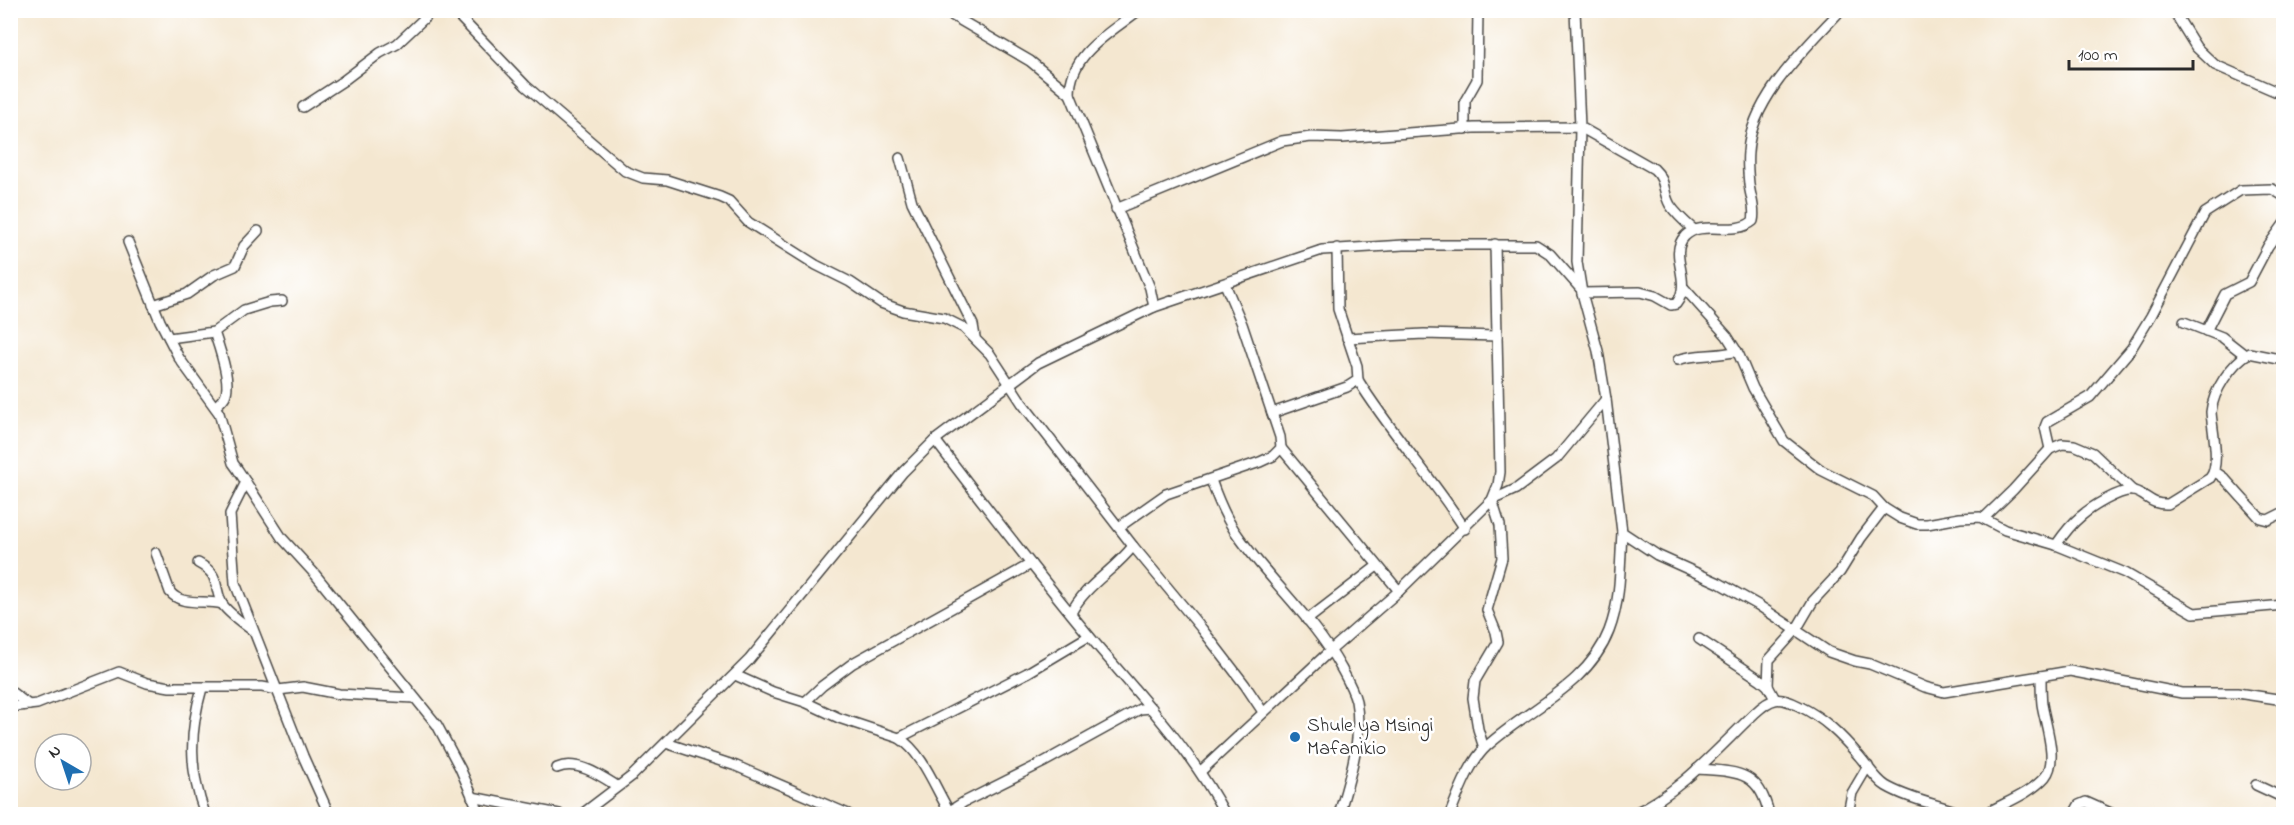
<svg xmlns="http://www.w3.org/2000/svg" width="2294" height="825" font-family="'Indie Flower',sans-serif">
<rect width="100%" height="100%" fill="#fff"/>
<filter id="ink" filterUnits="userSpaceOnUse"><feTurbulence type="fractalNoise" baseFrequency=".0167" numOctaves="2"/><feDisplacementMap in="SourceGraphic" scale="12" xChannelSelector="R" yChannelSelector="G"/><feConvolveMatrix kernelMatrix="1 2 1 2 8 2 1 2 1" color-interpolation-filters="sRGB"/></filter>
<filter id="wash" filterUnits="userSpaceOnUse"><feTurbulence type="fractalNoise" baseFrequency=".008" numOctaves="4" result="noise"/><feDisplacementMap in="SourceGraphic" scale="24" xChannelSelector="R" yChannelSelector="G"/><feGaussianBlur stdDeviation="1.35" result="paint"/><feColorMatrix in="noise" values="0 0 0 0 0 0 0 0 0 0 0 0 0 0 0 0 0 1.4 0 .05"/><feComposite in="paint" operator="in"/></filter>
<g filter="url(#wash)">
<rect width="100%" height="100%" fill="#f4e7d0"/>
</g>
<g filter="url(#ink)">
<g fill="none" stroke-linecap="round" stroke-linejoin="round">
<g stroke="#494744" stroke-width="12">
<g id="minor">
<polyline points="453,10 526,86 625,171 643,178 667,180 720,197 729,201 748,222 816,265 850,282 881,303 903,311 944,318 964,328 990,354 1022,403 1133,546 1202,629 1245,685 1263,712"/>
<polyline points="943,10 1030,61 1070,94"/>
<path d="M1139 10C1110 33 1070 53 1070 94L1150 288 1154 307"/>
<polyline points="1575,10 1580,127 1577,262 1582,293 1598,351 1606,399 1622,532 1657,555 1719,583 1758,605 1829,652 1855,661 1870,664 1925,687 1944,692 2070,671 2182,693 2237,693 2284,700"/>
<polyline points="2173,10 2196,47 2215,65 2284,95"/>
<polyline points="303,107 343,81 380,53 397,44 433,10"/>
<polyline points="1465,129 1465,101 1477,80 1478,10"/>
<polyline points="900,158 912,202 973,325 975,337"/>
<path d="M1116 209 1282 141 1311 137 1342 138 1474 128 1580 127 1654 169C1667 181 1662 191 1670 205 1676 214 1686 223 1694 230"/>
<polyline points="128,242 160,321 179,358 219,413 233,463 238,470 282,538 314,573 437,725 460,768 480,814"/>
<polyline points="1684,288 1727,336 1739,355 1753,388 1784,441 1821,470 1873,496 1884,508 1900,518 1917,524 1927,524 1960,518 1980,517 2005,530 2056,545 2125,573 2194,613 2284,605"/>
<path d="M1582 293 1640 292 1655 296 1671 305 1676 304C1694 281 1667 255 1685 236 1702 219 1734 237 1753 221 1756 208 1750 196 1749 184 1748 174 1747 162 1748 152 1751 98 1807 47 1841 10"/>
<polyline points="153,305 187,294 214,275 235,266 244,246 258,231"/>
<polyline points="2184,322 2222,337 2245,355"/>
<polyline points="2206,331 2225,294 2249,282 2268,246 2284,224"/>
<path d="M214 332C219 347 232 382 225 396 223 400 218 404 215 407"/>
<polyline points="169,338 214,332 244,310 270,302 282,301"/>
<polyline points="1347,338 1424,334 1497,336"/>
<path d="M1678 360C1696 353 1717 357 1737 351"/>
<path d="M1358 380C1390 432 1432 477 1465 529"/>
<polyline points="1272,413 1347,387 1358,380 1357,366 1338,309 1337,248"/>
<path d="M935 440C986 507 1037 573 1090 637 1138 694 1190 748 1225 814"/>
<polyline points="1281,448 1399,591"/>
<polyline points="2050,449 2045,427 2047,422 2090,397 2131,349 2151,316 2205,213 2241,190 2272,189 2284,196"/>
<polyline points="2214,471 2224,478 2260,518 2268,520 2284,512"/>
<path d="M1211 480C1218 500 1226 520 1239 537 1271 582 1314 619 1341 668 1347 679 1353 689 1356 701 1363 738 1349 780 1339 814"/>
<polyline points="246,482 230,514 235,583 303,756 329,814"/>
<polyline points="1984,518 2013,490 2050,449 2062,444 2074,445 2093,453 2133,491"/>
<polyline points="1119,527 1166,494 1260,462 1273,456 1281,448 1280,437 1242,324 1225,284"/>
<path d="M2056 545C2063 535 2070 525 2080 517 2090 508 2121 488 2134 491 2148 495 2150 505 2168 504L2210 478C2221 465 2212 429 2211 412 2213 391 2231 364 2249 353L2284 360"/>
<path d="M156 553 170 592C182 607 206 599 222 604"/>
<path d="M198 563C220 575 213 582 221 602 226 612 244 624 253 631"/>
<path d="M1071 613C1085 585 1114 571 1133 546"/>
<polyline points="1307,620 1377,566"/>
<polyline points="1699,639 1761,680 1768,686 1775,699"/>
<path d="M735 675 773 692 805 702 839 718 899 738C923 753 935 788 949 811"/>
<polyline points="1768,686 1769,660 1796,630 1813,601 1840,572 1861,538 1884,508"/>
<path d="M202 688C189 733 189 770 205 814"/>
<polyline points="10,691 29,705"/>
<polyline points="805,702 822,686 853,663 1031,564"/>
<polyline points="10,707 37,704 119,672 147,683 170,687 262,687 278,690 303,687 339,694 414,698"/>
<polyline points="899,738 1027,673 1089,636"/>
<polyline points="666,743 736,766 848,814"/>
<polyline points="1484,748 1478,729 1473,698 1475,681 1498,642 1496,632 1487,610 1502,558 1500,525 1492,500 1516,489 1556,459 1606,399"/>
<path d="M557 768C577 759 601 776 617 786"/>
<path d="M1697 769C1737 772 1759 770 1769 814"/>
<polyline points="1201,771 1331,650 1399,591 1492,500 1498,485 1500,472 1495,244"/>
<polyline points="2256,785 2284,798"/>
<polyline points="472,797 559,814"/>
<polyline points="582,814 632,776 749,660 903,472 935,440 1038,363 1154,307 1322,250 1404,245 1536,245 1550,254 1580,288"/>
<polyline points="945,814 964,802 1042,763 1140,709 1152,708"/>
<path d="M1450 814C1458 794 1470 761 1487 746 1527 709 1588 686 1609 631 1621 600 1620 565 1622 532"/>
<path d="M1633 814C1681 792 1718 748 1755 713 1772 697 1779 696 1799 706 1824 718 1841 735 1859 756 1867 765 1876 780 1886 786 1910 800 1938 804 1963 814"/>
<polyline points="1848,814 1852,793 1868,766"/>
<path d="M1985 814C2004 803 2030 794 2045 777 2059 761 2045 724 2042 704 2041 695 2041 686 2041 676"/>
<polyline points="2074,814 2079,805 2086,802 2113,814"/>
<polyline points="2280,814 2284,807"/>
</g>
</g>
<use href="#minor" stroke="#fff" stroke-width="9"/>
</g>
</g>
<circle fill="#1f6fb2" stroke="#fff" stroke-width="2" cx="1295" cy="737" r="6"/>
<g text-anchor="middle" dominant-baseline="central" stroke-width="5" stroke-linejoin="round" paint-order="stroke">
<g font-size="20" fill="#2b2b2b" stroke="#fff" text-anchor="start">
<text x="1307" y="726">Shule ya Msingi<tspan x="1307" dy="23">Mafanikio</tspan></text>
</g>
</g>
<rect width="2294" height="825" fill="none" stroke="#fff" stroke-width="36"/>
<g transform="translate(63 762) rotate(321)"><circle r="28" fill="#ffffff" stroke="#aaaaaa" stroke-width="1.5"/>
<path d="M0-4.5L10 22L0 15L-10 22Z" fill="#1f6fb2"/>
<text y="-9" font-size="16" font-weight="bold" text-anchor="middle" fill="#2b2b2b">N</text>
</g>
<path d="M2069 60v9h124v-9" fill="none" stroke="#2b2b2b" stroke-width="3"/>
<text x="2078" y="60" font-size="18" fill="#2b2b2b" stroke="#ffffff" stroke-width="4.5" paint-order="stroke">100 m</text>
</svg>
